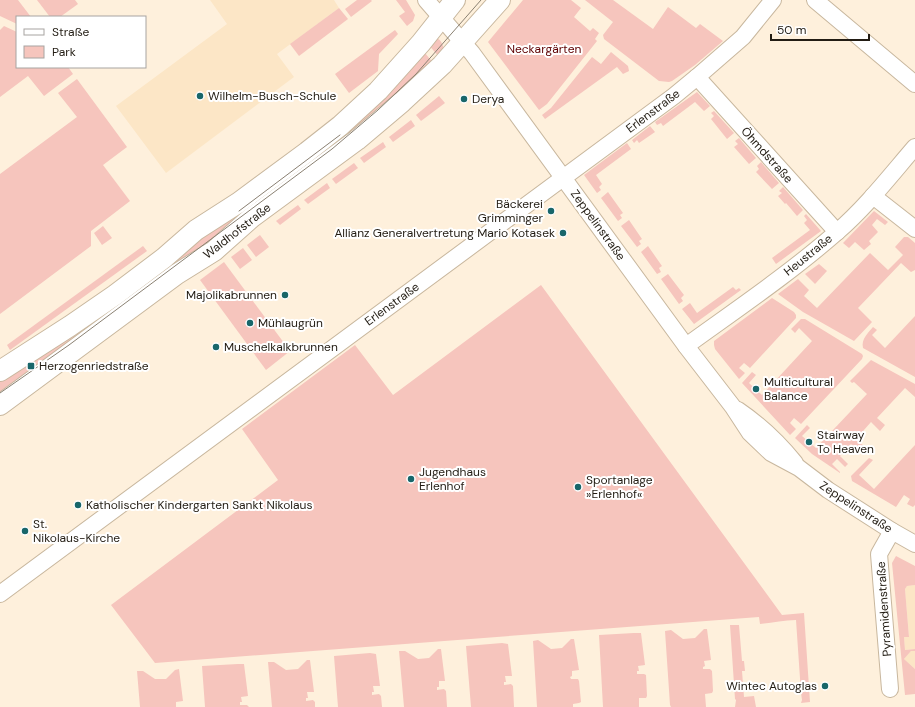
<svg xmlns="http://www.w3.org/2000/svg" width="915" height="707" font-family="'DM Sans',sans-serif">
<rect width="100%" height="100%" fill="#fef0dc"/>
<g fill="#fce6c6">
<polygon points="210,0 334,0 339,8 277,54 294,77 166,173 116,106 227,24"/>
<polygon points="915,585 915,649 905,650 904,637 909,636 905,589 907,586"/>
<polygon points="911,651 915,651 915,669 904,659"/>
</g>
<g fill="#f6c5bd">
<polygon points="0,0 18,0 31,17 17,17 17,24 0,16"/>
<polygon points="37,0 75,0 78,4 60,17 50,17"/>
<polygon points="357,0 371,0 372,1 351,17 345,9"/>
<polygon points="396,0 406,0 415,15 413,21 407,26 399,16 405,12"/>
<polygon points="523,0 571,0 581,8 574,17 590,31 593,28 599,33 595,39 597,41 547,104 539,110 488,42"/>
<polygon points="585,0 613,0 653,29 668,7 696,28 700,24 723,41 695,65 672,81 669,82 659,81 604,39 603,35 613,22"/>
<polygon points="339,8 348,19 299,56 290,44"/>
<polygon points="4,26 17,32 17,67 68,67 73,74 44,96 28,76 0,97 0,30"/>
<polygon points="395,30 398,34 379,54 378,71 349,93 335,74"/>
<path d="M434 37C441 39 442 43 444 49L440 58 427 43Z"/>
<polygon points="611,52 628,66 629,71 623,74 617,67 545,119 542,115 551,108 592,57 601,64"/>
<polygon points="425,53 434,64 355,138 0,393 0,381 75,329"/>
<polygon points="77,79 127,147 103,165 130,201 91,231 91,246 0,314 0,174 77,117 58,93"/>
<polygon points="697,92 710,106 704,111 695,102 663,126 661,123 657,125 655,122"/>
<polygon points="439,96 445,103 421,121 416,115"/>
<polygon points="714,111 734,133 727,139 711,119 714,116 711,113"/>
<polygon points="411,120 415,126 393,142 389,137"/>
<polygon points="650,126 655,132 639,143 637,140 634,143 632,140"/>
<polygon points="739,138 756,158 749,164 734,147 738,144 735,141"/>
<polygon points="383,142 386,147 364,163 360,158"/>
<polygon points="627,143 631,149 596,175 602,184 599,187 601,190 597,193 584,175"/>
<polygon points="761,162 779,183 772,189 756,172 759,169 757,166"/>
<polygon points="354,163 358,168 336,184 332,179"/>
<polygon points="327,183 330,188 308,204 304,200"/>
<polygon points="783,187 803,210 797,216 786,203 785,204 778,196 782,193 779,191"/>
<polygon points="608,192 623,213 620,215 622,218 618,221 601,198"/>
<polygon points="298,205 301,209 280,225 276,221"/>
<polygon points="874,211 888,222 885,225 877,219 872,225 878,232 869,241 871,244 864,250 855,242 849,248 843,243"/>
<polygon points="806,214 821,231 776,264 772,258 810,230 804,223 807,220 804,216"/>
<polygon points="629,220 642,239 639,241 641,244 637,247 621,226"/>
<polygon points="103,226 112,238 102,245 94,233"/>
<polygon points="260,235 269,247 256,257 247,245"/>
<polygon points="904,237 908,237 915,243 915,270 911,272 901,263 858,308 872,322 854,341 803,312 778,294 798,279 809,290 804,296 817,308 870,253 888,270 903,255 895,247"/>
<polygon points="143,246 147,251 10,350 7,345"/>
<polygon points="648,246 662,266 659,268 661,272 657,274 641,252"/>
<polygon points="243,248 252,260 240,269 231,257"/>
<polygon points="224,262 290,351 266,370 200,280"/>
<polygon points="819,264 827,271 815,284 805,274"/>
<polygon points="668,274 684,295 681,298 683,301 679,304 661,279"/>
<path d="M541 285 782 615 804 613 810 702 801 703 802 700 801 693 796 620C784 620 772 623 760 624L759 617 155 663 111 605 278 480 242 429 355 345 393 395Z"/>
<polygon points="733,287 736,290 739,288 741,290 694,324 682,309 690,303 697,313"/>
<polygon points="772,298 794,312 796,315 796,318 750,368 744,363 739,368 745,373 739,379 715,349 714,345 714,341"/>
<path d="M915 316V377L863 348C861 339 868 333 873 327L877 330 872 335 885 348Z"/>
<polygon points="801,319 805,319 862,354 863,356 862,359 801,424 794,418 790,423 796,429 790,435 742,383 752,372 756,375 749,383 762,395 812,341 799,328 795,333 791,329"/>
<polygon points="871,360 915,384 915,397 905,388 877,418 885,425 880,431 871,422 856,439 865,447 859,452 851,444 840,456 848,464 845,467 837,459 832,464 840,472 840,473 812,454 795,438 807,425 810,428 802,436 816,448 867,394 854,382 852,383 850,381"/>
<polygon points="915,445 915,505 913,507 907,504 910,499 904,495 896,507 852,481 851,476 869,458 873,460 859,475 874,489"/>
<polygon points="896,556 915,566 915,585 907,586 905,589 909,637 904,637 905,650 915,649 915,651 911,651 904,659 915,669 915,694 905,695 892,563"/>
<polygon points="730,625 739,625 742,661 744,661 745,671 742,671 744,697 754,696 756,707 735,707 736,700 735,699"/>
<polygon points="704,629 707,629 711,660 704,661 705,666 703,667 703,669 710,669 712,671 713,691 712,693 705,694 706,707 671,707 670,705 665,631 671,630 683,639 695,638"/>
<polygon points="634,633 641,633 645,665 638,666 639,671 637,671 637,674 644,674 646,675 647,696 646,698 639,698 639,707 603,707 599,635"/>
<polygon points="571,639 574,639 579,670 572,671 572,676 570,677 571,679 578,679 579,681 581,702 579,703 573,704 573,707 537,707 533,641 538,640 551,649 562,648"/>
<polygon points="502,643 508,644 512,676 505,676 506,682 504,682 504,685 511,684 513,686 514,707 471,707 466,646"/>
<polygon points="438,649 441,649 445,681 439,681 439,687 437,687 437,690 444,689 446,691 447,707 404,707 399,651 405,651 418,659 429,658"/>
<polygon points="370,653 376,654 380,686 373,686 374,692 372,692 372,695 379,694 381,696 382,707 338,707 334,656"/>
<polygon points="307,660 310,660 314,692 307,692 308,698 306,698 306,701 313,700 315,702 315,707 272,707 268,662 274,662 286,670 298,669"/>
<polygon points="238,664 244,664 248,696 241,697 242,702 240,702 240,705 247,705 249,707 205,707 202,666"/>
<polygon points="179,669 183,701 176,702 176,707 140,707 137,671 143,671 155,679 166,679 175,670"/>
</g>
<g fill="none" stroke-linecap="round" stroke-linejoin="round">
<g stroke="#c8b79e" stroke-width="18">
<g id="minor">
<polyline points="426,0 472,53 686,346 733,407 750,433 771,453 799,468 828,490 892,531 915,544"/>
<polyline points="815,0 915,84"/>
<polyline points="697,77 837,232"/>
<polyline points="873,196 915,229"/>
<path d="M686 346C737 309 789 274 837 232 866 207 890 176 915 147"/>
<path d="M738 410C760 425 778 442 795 463"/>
<polyline points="0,594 674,96 697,77 743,37 773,0"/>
<polyline points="890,689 879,554 892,531"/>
</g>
</g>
<g stroke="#c8b79e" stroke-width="22">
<g id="tertiary">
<polyline points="0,371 70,326 115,295 164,258 196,230 238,203 307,152 340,126 378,91 421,43 455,0"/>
<polyline points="0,405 177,274 214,251 251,218 357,140 402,102 442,65 500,0"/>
</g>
</g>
<use href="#minor" stroke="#fff" stroke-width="16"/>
<use href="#tertiary" stroke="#fff" stroke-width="20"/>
<g stroke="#8a8072" stroke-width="1">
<polyline points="239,211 340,135"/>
<polyline points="0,393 69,345 332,149 378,110 416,74 481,0"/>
</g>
</g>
<g fill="#18666a" stroke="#fff" stroke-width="1.5">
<circle cx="200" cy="96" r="4"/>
<circle cx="464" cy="99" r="4"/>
<circle cx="551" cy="211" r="4"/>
<circle cx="563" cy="233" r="4"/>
<circle cx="285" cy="295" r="4"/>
<circle cx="250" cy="323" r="4"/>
<circle cx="216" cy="347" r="4"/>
<rect x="27" y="362" width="8" height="8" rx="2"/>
<circle cx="756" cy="389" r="4"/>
<circle cx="809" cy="442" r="4"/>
<circle cx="411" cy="479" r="4"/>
<circle cx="578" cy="487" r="4"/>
<circle cx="78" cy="505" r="4"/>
<circle cx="25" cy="531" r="4"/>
<circle cx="825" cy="686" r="4"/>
</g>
<g text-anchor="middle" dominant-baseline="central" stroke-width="4" stroke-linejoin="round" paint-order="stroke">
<g font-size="12" fill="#5e0002" stroke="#fff">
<text x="544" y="49">Neckargärten</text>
</g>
<g font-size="12" fill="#221c13" stroke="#fff" text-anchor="start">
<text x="208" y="96">Wilhelm-Busch-Schule</text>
<text x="472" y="99">Derya</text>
<text x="543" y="204" text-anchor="end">Bäckerei<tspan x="543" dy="14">Grimminger</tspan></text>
<text x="555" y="233" text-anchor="end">Allianz Generalvertretung Mario Kotasek</text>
<text x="277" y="295" text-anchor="end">Majolikabrunnen</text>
<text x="258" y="323">Mühlaugrün</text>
<text x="224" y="347">Muschelkalkbrunnen</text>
<text x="39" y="366">Herzogenriedstraße</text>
<text x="764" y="382">Multicultural<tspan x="764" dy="14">Balance</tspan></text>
<text x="817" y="435">Stairway<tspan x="817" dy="14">To Heaven</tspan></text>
<text x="419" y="472">Jugendhaus<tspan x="419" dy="14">Erlenhof</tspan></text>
<text x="586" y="480">Sportanlage<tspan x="586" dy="14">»Erlenhof«</tspan></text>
<text x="86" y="505">Katholischer Kindergarten Sankt Nikolaus</text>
<text x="33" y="524">St.<tspan x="33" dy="14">Nikolaus-Kirche</tspan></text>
<text x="817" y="686" text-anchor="end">Wintec Autoglas</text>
</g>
<g font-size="12" fill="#221c13" stroke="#fff">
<text transform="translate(653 111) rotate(-37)">Erlenstraße</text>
<text transform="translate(767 155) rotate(48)">Öhmdstraße</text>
<text transform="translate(598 225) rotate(54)">Zeppelinstraße</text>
<text transform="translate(237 231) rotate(-38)">Waldhofstraße</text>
<text transform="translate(808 255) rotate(-39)">Heustraße</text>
<text transform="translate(392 304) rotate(-36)">Erlenstraße</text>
<text transform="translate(856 507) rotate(33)">Zeppelinstraße</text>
<text transform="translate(884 609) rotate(-94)">Pyramidenstraße</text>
</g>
</g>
<rect x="16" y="16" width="130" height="52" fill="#ffffff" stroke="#a7a4a1"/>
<rect x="24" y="29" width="20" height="6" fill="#ffffff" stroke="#a7a4a1"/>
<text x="52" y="36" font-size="12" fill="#221c13">Straße</text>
<rect x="24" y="46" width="20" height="12" fill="#f6c5bd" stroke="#a7a4a1"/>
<text x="52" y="56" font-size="12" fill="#221c13">Park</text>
<path d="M771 34v6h98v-6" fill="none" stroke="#221c13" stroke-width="2"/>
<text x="777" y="34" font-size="12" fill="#221c13" stroke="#ffffff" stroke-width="3" paint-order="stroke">50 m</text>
</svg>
